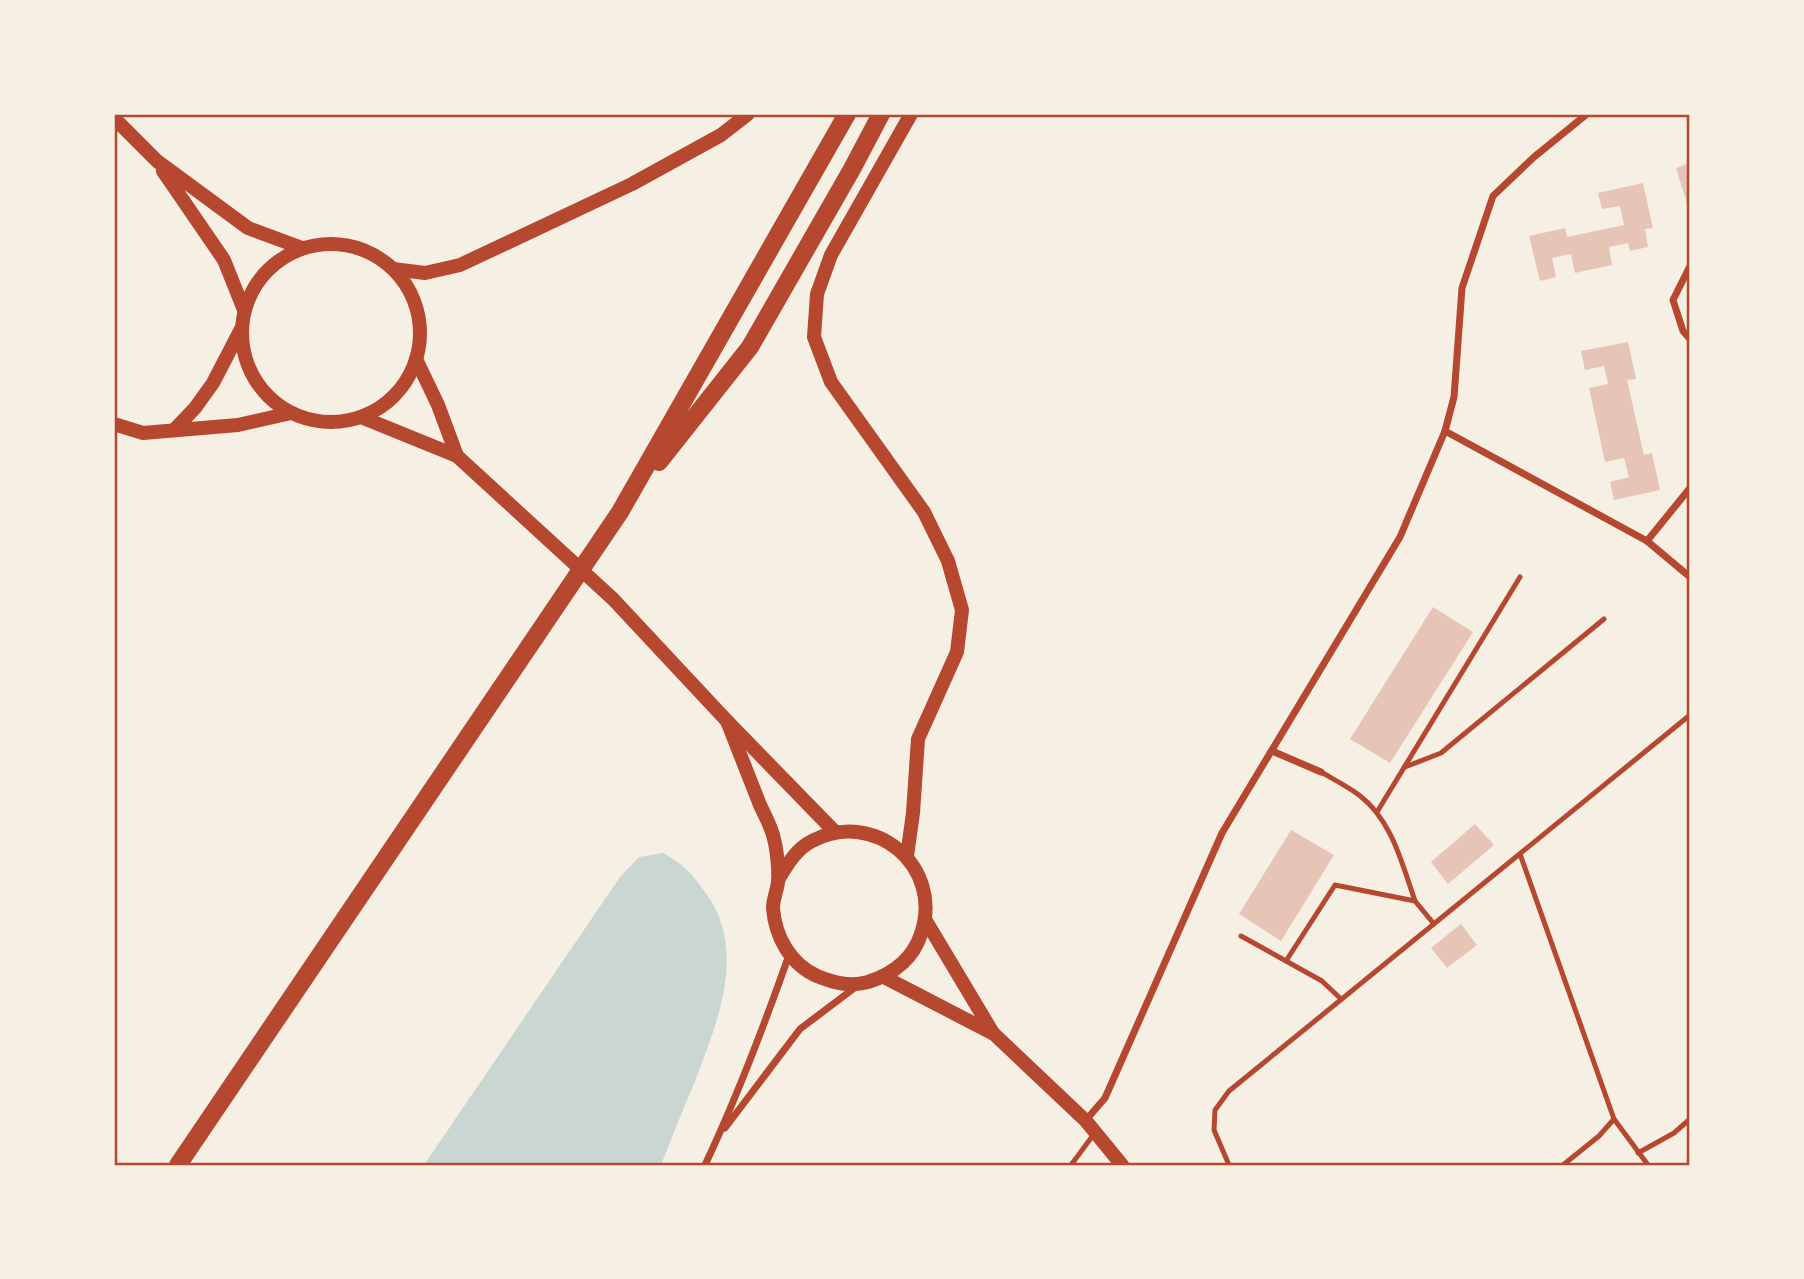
<svg xmlns="http://www.w3.org/2000/svg" width="1804" height="1279" font-family="Merriweather,serif">
<rect width="100%" height="100%" fill="#f6efe4"/>
<path fill="#c9d6d2" d="M663 853C684 865 691 872 705 892 748 950 718 1021 695 1081 683 1109 672 1137 661 1165H424L620 877 639 857Z"/>
<g fill="#e6c5b7">
<polygon points="1690,163 1690,213 1676,168"/>
<polygon points="1643,183 1653,228 1645,229 1648,247 1630,251 1628,243 1609,247 1612,265 1575,273 1571,254 1552,258 1556,277 1540,281 1529,236 1565,228 1567,237 1624,225 1620,206 1602,209 1598,193"/>
<polygon points="1628,342 1636,379 1627,380 1644,455 1652,453 1660,490 1614,500 1610,482 1629,477 1624,458 1605,462 1589,388 1608,384 1604,366 1585,370 1581,351"/>
<polygon points="1433,607 1473,632 1390,763 1350,739"/>
<polygon points="1475,824 1494,845 1448,884 1431,862"/>
<polygon points="1291,830 1334,855 1281,941 1239,914"/>
<polygon points="1461,924 1477,945 1447,968 1431,948"/>
</g>
<g fill="none" stroke-linecap="round" stroke-linejoin="round">
<g stroke="#b5482f" stroke-width="5">
<polyline points="1405,767 1441,753 1604,619"/>
<path d="M1321 772C1333 779 1347 786 1359 795 1392 820 1402 864 1415 901"/>
<polyline points="1377,812 1520,577"/>
<polyline points="1520,854 1614,1119 1648,1165"/>
<polyline points="1241,936 1322,981 1341,999"/>
<polyline points="1286,961 1335,885 1415,901 1434,924"/>
<polyline points="1638,1153 1674,1133 1690,1119"/>
<polyline points="1071,1165 1094,1134"/>
<polyline points="1229,1165 1214,1130 1215,1110 1229,1091 1690,715"/>
<polyline points="1563,1165 1599,1136 1614,1119"/>
</g>
<g stroke="#b5482f" stroke-width="7">
<polyline points="1690,266 1673,300 1683,331 1690,339"/>
<polyline points="1445,431 1647,541 1690,577"/>
<polyline points="1647,541 1690,488"/>
<polyline points="1272,751 1321,772"/>
<polyline points="1086,1120 1105,1098 1222,833 1400,537 1445,431 1454,397 1462,288 1493,196 1534,157 1587,114"/>
<polyline points="725,1128 800,1029 857,986"/>
<path d="M705 1165C737 1097 764 1026 789 955"/>
</g>
<g stroke="#b5482f" stroke-width="14">
<polyline points="114,118 157,161 248,228 302,248"/>
<polyline points="163,171 224,260 244,310"/>
<circle cx="331" cy="333" r="89"/>
<polyline points="393,269 425,273 460,265 632,184 721,135 748,114"/>
<polyline points="416,359 438,405 457,456"/>
<polyline points="361,417 457,456 613,599 727,721 835,832"/>
<polyline points="114,424 143,433 238,425 291,413"/>
<polyline points="174,430 195,408 213,383 241,329"/>
<path d="M727 721C738 749 749 777 760 805 765 816 772 828 774 839 777 850 779 871 778 882 777 891 773 899 773 908 775 936 790 964 817 976 834 983 850 987 868 982 893 974 913 959 921 934 944 867 875 808 812 841 796 849 787 865 778 880"/>
<polyline points="907,856 913,813 918,739 957,652 962,610 948,561 924,512 831,382 814,337 817,294 831,255 911,114"/>
<polyline points="926,921 993,1033"/>
<polyline points="884,977 994,1034 1086,1121 1122,1165"/>
</g>
<g stroke="#b5482f" stroke-width="18">
<polyline points="659,462 750,347 852,169 881,114"/>
<polyline points="178,1165 620,512 847,114"/>
</g>
</g>
<rect width="1804" height="1279" fill="none" stroke="#f6efe4" stroke-width="231"/>
<rect x="116" y="116" width="1572" height="1048" fill="none" stroke="#b5482f" stroke-width="2.5"/>
</svg>
